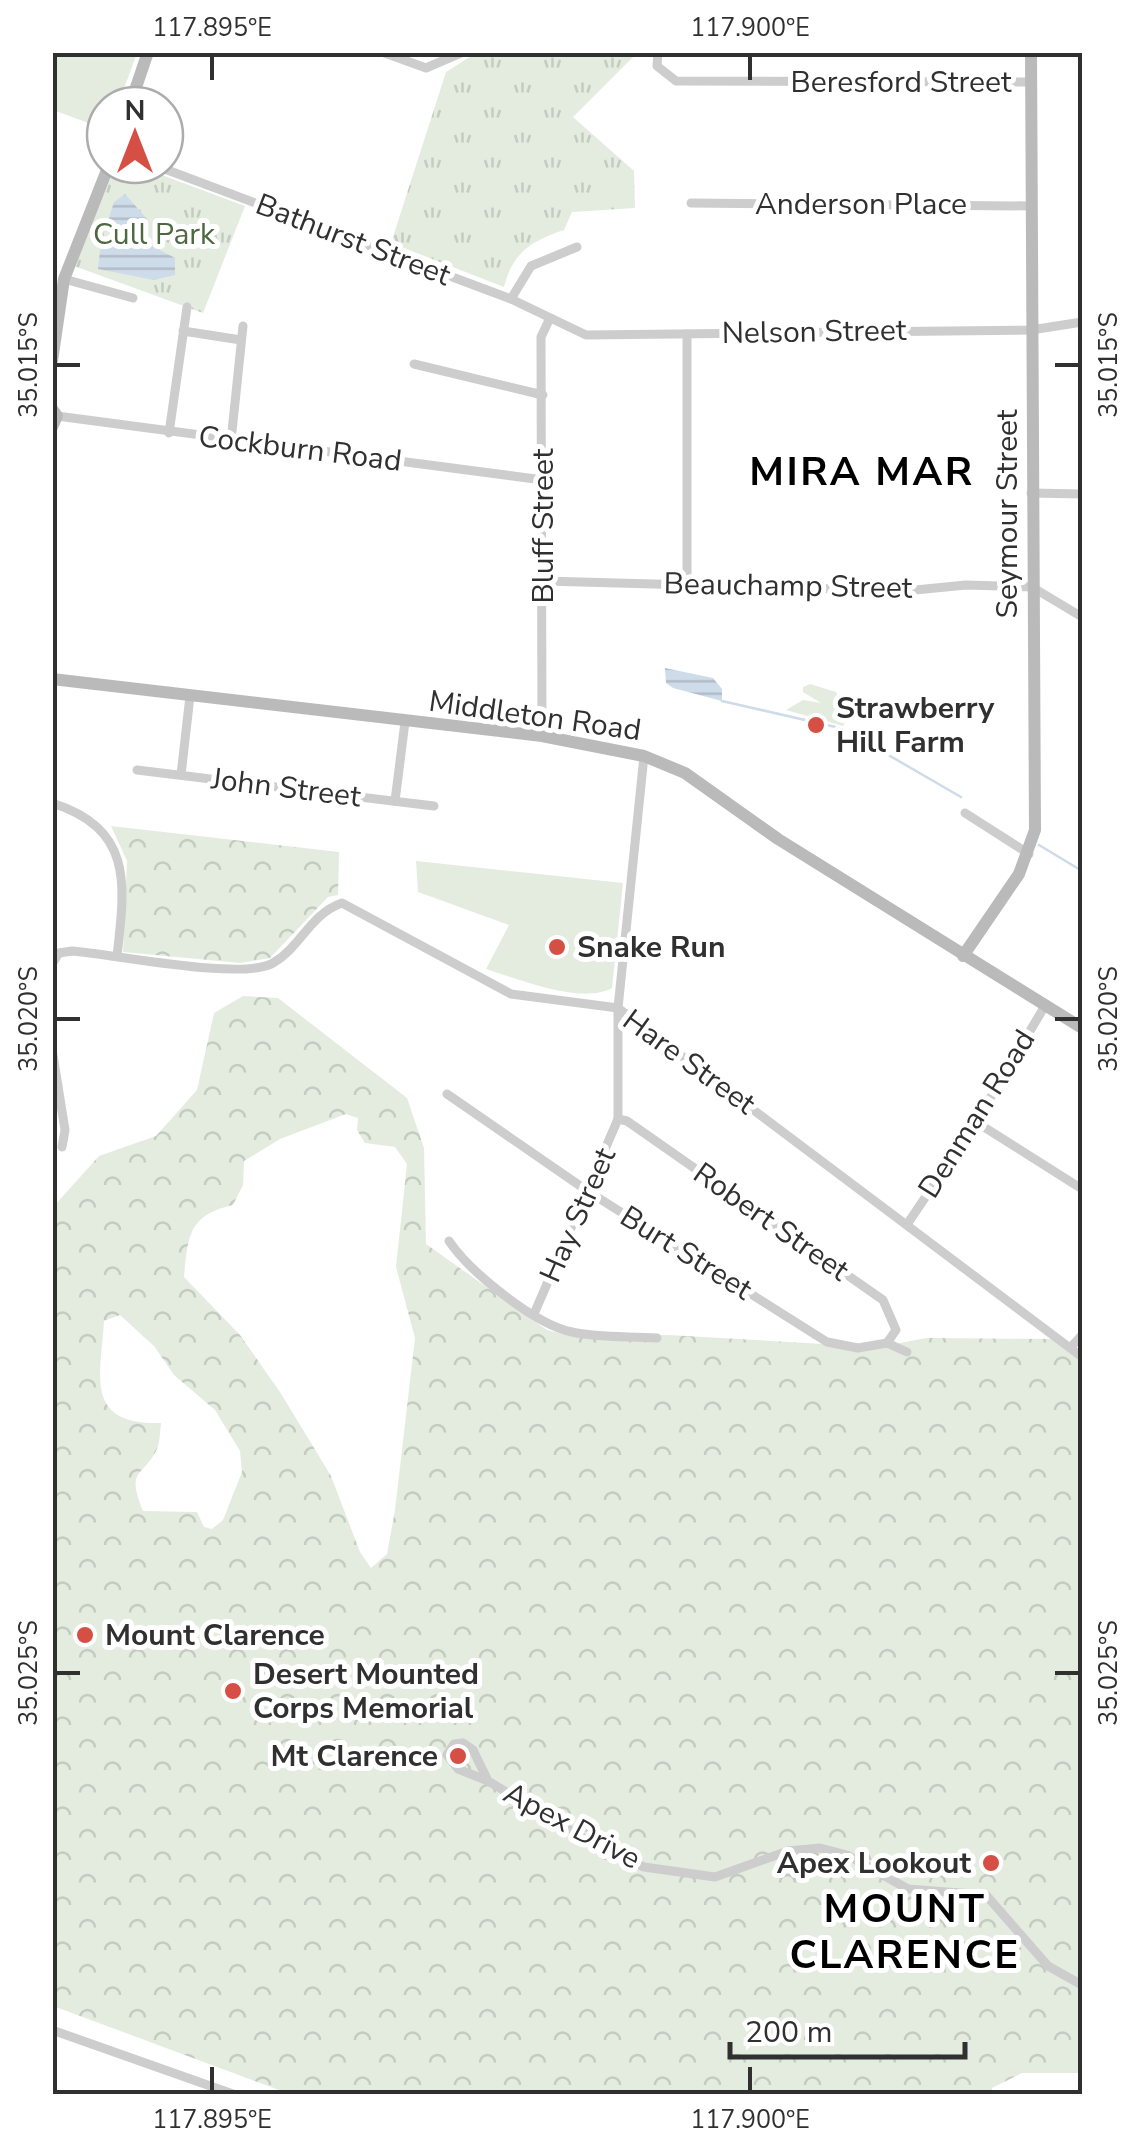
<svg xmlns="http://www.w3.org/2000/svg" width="1135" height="2147" font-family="'Nunito Sans',sans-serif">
<defs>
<pattern id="forest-crowns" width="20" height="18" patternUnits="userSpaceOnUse" patternTransform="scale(2.5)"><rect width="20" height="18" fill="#e4ece0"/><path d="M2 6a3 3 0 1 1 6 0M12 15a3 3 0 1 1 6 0" fill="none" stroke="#c4cbc0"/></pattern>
<pattern id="park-tufts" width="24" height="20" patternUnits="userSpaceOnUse" patternTransform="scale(2.5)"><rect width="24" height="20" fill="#e4ece0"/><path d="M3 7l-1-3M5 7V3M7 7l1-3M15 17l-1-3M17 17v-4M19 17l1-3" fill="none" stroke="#c4cbc0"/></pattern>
<pattern id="water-rules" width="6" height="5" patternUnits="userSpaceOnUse" patternTransform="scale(2.5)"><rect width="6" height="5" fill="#cedbe9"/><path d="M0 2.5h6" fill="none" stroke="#b1bcc8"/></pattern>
</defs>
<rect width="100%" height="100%" fill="#fff"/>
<g fill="#e4ece0">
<polygon points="52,53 137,53 118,105 105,105 105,129 53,110"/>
<polygon points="810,684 836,692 848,718 843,726 786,710 803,700 821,703 803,692 803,687"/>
<path d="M416 861 623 883 612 988C582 1005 518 979 486 969L509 925 418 892Z"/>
</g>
<g fill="url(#forest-crowns)" fill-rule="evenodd">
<polygon points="111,826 339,852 338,895 328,897 270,958 240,963 123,952 127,861"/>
<path d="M243 996 278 998 407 1098 424 1148 426 1244 547 1330 571 1336 669 1335 823 1344 858 1351 926 1338 1061 1339 1082 1357V2073H1022L992 2088V2094H290L53 2006V1207L99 1156 156 1136 197 1090 214 1013ZM346 1114 358 1118 357 1130 365 1143 395 1147 407 1164 396 1267 415 1338 395 1510 387 1554 371 1568 360 1552 331 1476 280 1392 240 1335 184 1277C188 1235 189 1215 233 1205L243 1185 244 1161 280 1139ZM120 1315 154 1346 174 1375 215 1410 240 1451 242 1472 223 1520 212 1529 204 1527 197 1512 143 1511C125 1468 144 1477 157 1449 160 1443 160 1431 161 1423 83 1425 101 1375 104 1321Z"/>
</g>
<g fill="url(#park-tufts)">
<path d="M476 53H637L573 117 634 171 635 208 572 212 564 230C531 241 513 252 504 287L391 243 446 72Z"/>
<polygon points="116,165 135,165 245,206 203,313 74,266"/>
</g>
<g fill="url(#water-rules)">
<polygon points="125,194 147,219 135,230 134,236 175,258 175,275 154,280 98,269 100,250 125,240 125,231 107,224 114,202"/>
<polygon points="665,668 713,678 722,689 722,701 673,688 666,683"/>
</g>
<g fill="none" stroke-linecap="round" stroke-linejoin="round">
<g stroke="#cedbe9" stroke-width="2.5">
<polyline points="722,701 840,728"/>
<polyline points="852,734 961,797"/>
<polyline points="1039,845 1082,871"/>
</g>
<g stroke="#cdcdcd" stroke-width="9">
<polyline points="382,52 426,68 463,52"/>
<polyline points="658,52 657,66 676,81 1031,82"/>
<polyline points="154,165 511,299 586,335 1031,330 1082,322"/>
<polyline points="691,203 1031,206"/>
<polyline points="64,279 133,298"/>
<polyline points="511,299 531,266 577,247"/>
<polyline points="183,331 241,340"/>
<polyline points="687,334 687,585"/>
<polyline points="414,364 543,395"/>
<polyline points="57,416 543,480"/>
<polyline points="169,433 187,307"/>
<polyline points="231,441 243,326"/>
<polyline points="1031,493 1082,494"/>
<polyline points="544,581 905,591 966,585 1032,587 1082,617"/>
<polyline points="542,736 541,337 550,318"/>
<polyline points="137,770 434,806"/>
<polyline points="181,775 190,696"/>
<polyline points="395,801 405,722"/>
<path d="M52 803C134 829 125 885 117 956"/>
<polyline points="965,813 1029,854"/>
<path d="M52 964 59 953 72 951C113 954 242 981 273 963 301 947 310 914 342 903L511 994 618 1008 1082 1357"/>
<polyline points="52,1049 65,1130 62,1147"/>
<polyline points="447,1094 589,1192 827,1342 858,1348 887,1343"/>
<polyline points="618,1119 627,1121 883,1300 896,1330 887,1343"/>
<polyline points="976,1122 1082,1189"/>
<polyline points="908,1223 976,1122 1046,1004"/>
<path d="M449 1241C470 1272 534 1324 572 1332 598 1338 629 1336 657 1338"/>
<polyline points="534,1314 618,1119 618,1008 644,756"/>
<polyline points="887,1343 907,1352"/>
<polyline points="1071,1347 1082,1335"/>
<polyline points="488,1781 473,1750 463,1743 454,1744 447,1755 458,1769 488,1781 602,1849 644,1867 715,1877 788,1851 820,1848 847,1855 908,1889 986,1895 1048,1966 1082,1985"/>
<polyline points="52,2030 233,2094"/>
</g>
<g stroke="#bababa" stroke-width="12">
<polyline points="130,105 148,52"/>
<polyline points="52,361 64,279 109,165"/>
<polyline points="52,409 57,416 52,427"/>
<polyline points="52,679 542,736 644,756 685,773 778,839 1082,1028"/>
<polyline points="963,956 1019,874 1035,830 1031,52"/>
</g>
</g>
<path fill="none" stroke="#303030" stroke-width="4" d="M212 55V80M750 55V80M55 365H80M1055 365H1080M55 1019H80M1055 1019H1080M55 1673H80M1055 1673H1080M212 2067V2092M750 2067V2092"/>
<g fill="#d54f44" stroke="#fff" stroke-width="4">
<circle cx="816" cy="725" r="10"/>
<circle cx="557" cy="947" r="10"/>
<circle cx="85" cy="1635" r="10"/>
<circle cx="233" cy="1691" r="10"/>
<circle cx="458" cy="1756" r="10"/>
<circle cx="991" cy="1863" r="10"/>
</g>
<g text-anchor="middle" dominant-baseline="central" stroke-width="10" stroke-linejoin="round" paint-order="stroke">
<g font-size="30" fill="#303030" stroke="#fff">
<text x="901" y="82">Beresford Street</text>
<text x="861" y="204">Anderson Place</text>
<text transform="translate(353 240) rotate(21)">Bathurst Street</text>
<text transform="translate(814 332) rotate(-1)">Nelson Street</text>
<text transform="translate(300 449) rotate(7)">Cockburn Road</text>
<text transform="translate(1007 514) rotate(-90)">Seymour Street</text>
<text transform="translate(543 526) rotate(-90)">Bluff Street</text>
<text transform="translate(788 586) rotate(1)">Beauchamp Street</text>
<text transform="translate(535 716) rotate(8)">Middleton Road</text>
<text transform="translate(286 788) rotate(7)">John Street</text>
<text transform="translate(689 1062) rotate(36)">Hare Street</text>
<text transform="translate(977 1114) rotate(-58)">Denman Road</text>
<text transform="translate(578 1215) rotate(-66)">Hay Street</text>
<text transform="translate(771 1222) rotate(35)">Robert Street</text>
<text transform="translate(686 1253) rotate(32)">Burt Street</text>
<text transform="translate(572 1826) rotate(28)">Apex Drive</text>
</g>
<g font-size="30" fill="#4e6841" stroke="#fff">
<text x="154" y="234">Cull Park</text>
</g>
<g font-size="30" font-weight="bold" fill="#303030" stroke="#fff" text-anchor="start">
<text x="836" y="708">Strawberry<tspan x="836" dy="34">Hill Farm</tspan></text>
<text x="577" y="947">Snake Run</text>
<text x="105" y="1635">Mount Clarence</text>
<text x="253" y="1674">Desert Mounted<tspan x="253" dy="34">Corps Memorial</tspan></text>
<text x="438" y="1756" text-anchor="end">Mt Clarence</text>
<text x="971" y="1863" text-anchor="end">Apex Lookout</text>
</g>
<g font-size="40" font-weight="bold" letter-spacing="2.5" fill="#000" stroke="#fff">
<text x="862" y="472">MIRA MAR</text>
<text x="905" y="1909">MOUNT<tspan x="905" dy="46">CLARENCE</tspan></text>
</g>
</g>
<rect width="1135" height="2147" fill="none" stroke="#ffffff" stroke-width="110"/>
<g transform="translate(135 135)"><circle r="48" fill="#ffffff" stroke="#acacac" stroke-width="2.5"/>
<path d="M0-8L18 38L0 25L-18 38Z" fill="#d54f44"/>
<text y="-15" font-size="28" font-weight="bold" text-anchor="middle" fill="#303030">N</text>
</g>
<path d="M730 2042v15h235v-15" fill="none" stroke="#303030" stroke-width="5"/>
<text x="745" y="2042" font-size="30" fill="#303030" stroke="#ffffff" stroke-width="8" paint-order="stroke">200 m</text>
<rect x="55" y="55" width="1025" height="2037" fill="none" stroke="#303030" stroke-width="4"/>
<g font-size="25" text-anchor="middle" fill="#303030">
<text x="212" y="36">117.895°E</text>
<text x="750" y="36">117.900°E</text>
<text transform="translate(28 365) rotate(-90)" y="9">35.015°S</text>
<text transform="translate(1108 365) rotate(-90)" y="9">35.015°S</text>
<text transform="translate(28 1019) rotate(-90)" y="9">35.020°S</text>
<text transform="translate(1108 1019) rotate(-90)" y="9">35.020°S</text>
<text transform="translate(28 1673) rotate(-90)" y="9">35.025°S</text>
<text transform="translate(1108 1673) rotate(-90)" y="9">35.025°S</text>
<text x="212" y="2128">117.895°E</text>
<text x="750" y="2128">117.900°E</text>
</g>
</svg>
